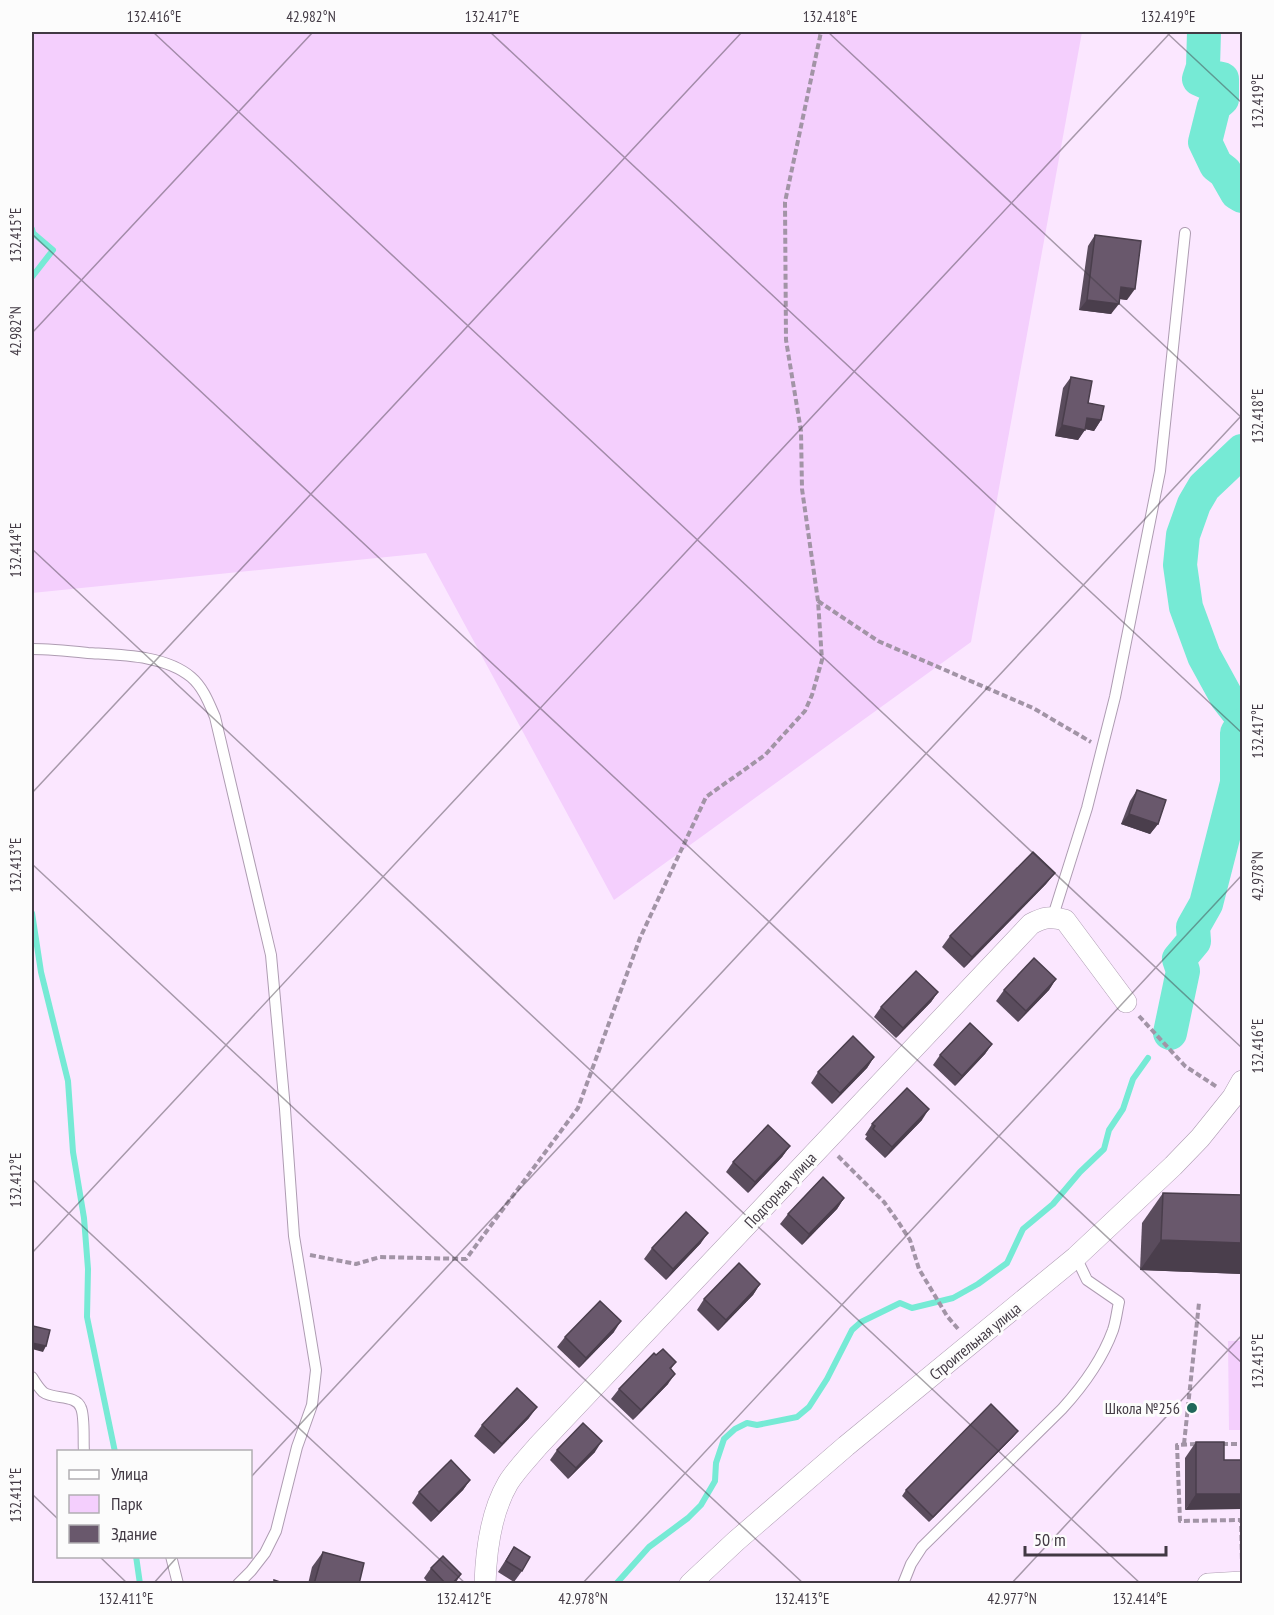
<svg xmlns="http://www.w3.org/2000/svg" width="1274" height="1615" font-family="'PT Sans Narrow',sans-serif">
<rect width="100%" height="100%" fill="#fbe7ff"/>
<g fill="#f4cffd">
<polygon points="32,32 1082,32 971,642 614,900 426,553 32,593"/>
<polygon points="1228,1341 1242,1341 1242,1430 1229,1430"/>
</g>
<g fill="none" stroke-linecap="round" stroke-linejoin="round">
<g stroke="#76ead5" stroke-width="6">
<polyline points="32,229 33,233 53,250 32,277"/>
<polyline points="32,913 41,972 68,1081 73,1152 84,1218 88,1269 87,1317 115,1452"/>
<polyline points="136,1556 140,1584"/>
<polyline points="616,1584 649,1547 688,1518 701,1505 715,1481 716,1463 724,1439 735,1429 747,1423 757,1425 797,1417 809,1407 827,1379 852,1330 861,1322 900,1303 912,1308 953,1298 978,1284 1007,1263 1023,1229 1053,1204 1080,1172 1104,1149 1109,1130 1123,1109 1133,1079 1148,1058"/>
</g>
<g stroke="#76ead5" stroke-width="34">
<polyline points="1204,32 1203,67 1199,79 1208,83 1213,77 1222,79 1222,99 1214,106 1205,142 1216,165 1225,172 1237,193 1242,196"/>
<polyline points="1242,451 1204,487 1194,504 1183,535 1180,565 1186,607 1204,656 1227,698 1242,717 1242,722"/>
<polyline points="1170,1033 1183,971 1179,959 1194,941 1193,927 1206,904 1237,783 1237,733 1242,725"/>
</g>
<g stroke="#ae9cb2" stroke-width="12">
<g id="service">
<path d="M32 649C50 649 69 651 88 653 120 655 165 655 191 677 203 687 209 703 215 717L271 955 285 1109 294 1236 316 1370 312 1405 297 1447 276 1531 265 1553 251 1571 238 1584"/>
<polyline points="1053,916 1087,808 1115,697 1160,471 1185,233"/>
<path d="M32 1377C35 1382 39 1388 43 1392 54 1400 76 1394 81 1408 85 1417 83 1441 84 1452"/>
<polyline points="171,1556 178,1584"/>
<path d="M903 1584 911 1564 922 1547 1062 1409C1083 1386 1102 1360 1113 1330 1116 1321 1117 1311 1119 1302L1087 1280 1076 1257"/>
</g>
</g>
<g stroke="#ae9cb2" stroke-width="22">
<g id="minor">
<path d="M485 1584C486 1550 491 1512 508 1483 516 1470 528 1458 538 1446L1031 924C1044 917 1051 916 1065 920L1126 1002"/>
<polyline points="690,1584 736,1541 846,1446 1076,1257 1173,1166 1200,1138 1233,1097 1242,1081"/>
<polyline points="1208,1584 1242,1582"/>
</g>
</g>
<g stroke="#a294a6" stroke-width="4" stroke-dasharray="6 3" stroke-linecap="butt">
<polyline points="818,601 878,641 1033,708 1091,742"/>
<polyline points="1139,1016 1185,1066 1217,1087"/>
<polyline points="838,1156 884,1202 899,1223 910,1240 919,1269 947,1316 959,1330"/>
<polyline points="310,1255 356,1264 380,1257 466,1259 578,1108 640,938 706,797 765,755 805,711 812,695 822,660 818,601 802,489 801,431 786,340 785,202 821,32"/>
<polyline points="1184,1444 1199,1303"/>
<polyline points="1196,1444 1177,1445 1180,1521 1241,1520 1242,1563"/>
<polyline points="1222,1444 1242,1444"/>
</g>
<use href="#service" stroke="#fff" stroke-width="10"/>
<use href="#minor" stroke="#fff" stroke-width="21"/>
</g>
<g fill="#5a4c5d">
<polygon points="1095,235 1127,300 1119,299 1111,314 1079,310 1088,246"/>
<polygon points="1071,377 1101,420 1094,431 1085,429 1078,440 1055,436 1063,388"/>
<polygon points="1137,790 1158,824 1150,834 1121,824 1130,801"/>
<polygon points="1047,883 964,968 942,947 950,936"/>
<polygon points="1056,979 1049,990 1018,1022 996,1001 1004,990"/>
<polygon points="938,992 931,1002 896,1038 874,1017 881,1007"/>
<polygon points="992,1044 985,1054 955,1086 933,1065 940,1055"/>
<polygon points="874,1057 867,1068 832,1104 811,1083 818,1072"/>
<polygon points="922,1120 885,1158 865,1139 867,1136 865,1135 872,1124"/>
<polygon points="790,1146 782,1157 748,1193 726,1172 733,1162"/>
<polygon points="1163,1193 1242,1195 1242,1274 1140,1270 1142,1223"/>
<polygon points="844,1198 837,1209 802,1245 780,1224 788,1214"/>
<polygon points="701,1243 666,1280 644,1259 652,1248"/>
<polygon points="760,1284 753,1295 718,1331 697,1310 704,1299"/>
<polygon points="614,1332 579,1368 557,1347 565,1337"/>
<polygon points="656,1355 676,1362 671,1369 668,1384 633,1420 611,1399 619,1389"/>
<polygon points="529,1418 494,1454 474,1436 482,1425"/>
<polygon points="1014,1436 929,1522 902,1496 906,1490"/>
<polygon points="1196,1442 1224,1460 1185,1510 1185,1458"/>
<polygon points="557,1450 595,1452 568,1479 550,1460"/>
<polygon points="470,1480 463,1490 431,1522 412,1503 419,1492"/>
<polygon points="514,1547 522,1571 514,1582 498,1572"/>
<polygon points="323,1552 359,1584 308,1584 312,1567"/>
<polygon points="431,1568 461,1574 455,1584 429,1584 424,1578"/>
</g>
<g fill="#4a3e4c">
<polygon points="1121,287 1135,289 1127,300 1113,298"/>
<polygon points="1087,300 1119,304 1111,314 1079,310"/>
<polygon points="1087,418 1101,420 1094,431 1080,428"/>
<polygon points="1062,425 1085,430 1078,440 1055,436"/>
<polygon points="1129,814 1158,824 1150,834 1121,824"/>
<polygon points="1055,873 1047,883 964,968 972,957"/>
<polygon points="1056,979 1049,990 1018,1022 1026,1011"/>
<polygon points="938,992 931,1002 896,1038 903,1028"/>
<polygon points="992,1044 985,1054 955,1086 962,1076"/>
<polygon points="874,1057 867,1068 832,1104 840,1093"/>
<polygon points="929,1109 922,1120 885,1158 892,1147"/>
<polygon points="790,1146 782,1157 748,1193 755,1182"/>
<polygon points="844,1198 837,1209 802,1245 809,1234"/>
<polygon points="708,1233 701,1243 666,1280 673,1269"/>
<polygon points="1161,1240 1242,1243 1242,1274 1140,1270"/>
<polygon points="760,1284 753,1295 718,1331 726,1320"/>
<polygon points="621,1321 614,1332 579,1368 586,1358"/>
<polygon points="32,1343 46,1346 43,1352 32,1349"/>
<polygon points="675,1374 668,1384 633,1420 641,1410"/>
<polygon points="537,1407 529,1418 494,1454 502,1444"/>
<polygon points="1018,1431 1014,1436 929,1522 933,1517"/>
<polygon points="602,1441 595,1452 568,1479 576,1468"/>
<polygon points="470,1480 463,1490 431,1522 439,1512"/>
<polygon points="1196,1494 1242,1494 1242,1509 1185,1510"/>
</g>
<g fill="#69586c" stroke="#4a3e4c" stroke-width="1.5">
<polygon points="1095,235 1141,241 1135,289 1121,287 1119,304 1087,300"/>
<polygon points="1071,377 1092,381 1088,403 1104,406 1101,420 1087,418 1085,430 1062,425"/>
<polygon points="1137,790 1166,800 1158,824 1129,814"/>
<polygon points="1033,852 1055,873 972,957 950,936"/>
<polygon points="1034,958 1056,979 1026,1011 1004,990"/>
<polygon points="916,971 938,992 903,1028 881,1007"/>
<polygon points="970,1023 992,1044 962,1076 940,1055"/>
<polygon points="853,1036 874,1057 840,1093 818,1072"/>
<polygon points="907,1088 929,1109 892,1147 873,1129 875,1126 872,1124"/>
<polygon points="768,1125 790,1146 755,1182 733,1162"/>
<polygon points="823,1177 844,1198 809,1234 788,1214"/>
<polygon points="1163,1193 1242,1195 1242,1243 1161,1240"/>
<polygon points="686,1212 708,1233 673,1269 652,1248"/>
<polygon points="739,1263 760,1284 726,1320 704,1299"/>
<polygon points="600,1301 621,1321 586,1358 565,1337"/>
<polygon points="33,1326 50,1330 46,1346 32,1343 32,1331"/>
<polygon points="663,1349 676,1362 670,1368 675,1374 641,1410 619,1389 654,1353 656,1355"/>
<polygon points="517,1388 537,1407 502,1444 482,1425"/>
<polygon points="991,1404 1018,1431 933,1517 906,1490"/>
<polygon points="583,1423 602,1441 576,1468 557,1450"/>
<polygon points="1196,1442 1224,1442 1224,1460 1242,1460 1242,1494 1196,1494"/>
<polygon points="451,1460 470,1480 439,1512 419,1492"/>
<polygon points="514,1547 530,1557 522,1571 506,1561"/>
<polygon points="323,1552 364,1563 359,1584 314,1584"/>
<polygon points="443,1556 461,1574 452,1584 446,1584 431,1568"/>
<polygon points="274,1580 286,1584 274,1584"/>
</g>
<path fill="none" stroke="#413943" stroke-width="1.5" stroke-opacity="0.45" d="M153 32 1242 1048M490 32 1242 733M828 32 1242 418M1166 32 1242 103M32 234 1242 1363M32 333 313 32M32 549 1141 1584M32 793 742 32M32 864 804 1584M32 1179 466 1584M32 1253 1171 32M250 1478 1242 415M32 1494 58 1519M99 1556 128 1584M153 1584 178 1556M582 1584 1242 875M1011 1584 1242 1335"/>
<circle fill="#20675b" stroke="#fcfcfc" stroke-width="2" cx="1192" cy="1408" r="6"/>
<g text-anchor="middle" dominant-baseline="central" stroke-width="6" stroke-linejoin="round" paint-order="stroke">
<g font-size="16" fill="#413943" stroke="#fcfcfc">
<text transform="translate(780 1190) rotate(-47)">Подгорная улица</text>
<text transform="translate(975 1341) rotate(-39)">Строительная улица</text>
</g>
<g font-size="16" fill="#413943" stroke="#fcfcfc" text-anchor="end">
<text x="1180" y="1408">Школа №256</text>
</g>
</g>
<rect width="1274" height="1615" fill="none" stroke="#fcfcfc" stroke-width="66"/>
<rect x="57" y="1450" width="195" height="108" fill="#fcfcfc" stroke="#b1aeb2" stroke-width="1.5"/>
<rect x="69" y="1470" width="30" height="9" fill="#ffffff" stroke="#b1aeb2" stroke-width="1.5"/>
<text x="111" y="1480" font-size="18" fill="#413943">Улица</text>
<rect x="69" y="1495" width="30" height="18" fill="#f4cffd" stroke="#b1aeb2" stroke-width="1.5"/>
<text x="111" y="1510" font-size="18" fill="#413943">Парк</text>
<rect x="69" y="1525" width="30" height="18" fill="#69586c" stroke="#b1aeb2" stroke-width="1.5"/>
<text x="111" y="1540" font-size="18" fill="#413943">Здание</text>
<path d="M1025 1546v9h141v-9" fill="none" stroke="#413943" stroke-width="3"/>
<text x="1034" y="1546" font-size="18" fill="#413943" stroke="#fcfcfc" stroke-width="4.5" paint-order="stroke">50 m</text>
<rect x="33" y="33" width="1208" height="1549" fill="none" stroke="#413943" stroke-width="2"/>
<g font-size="15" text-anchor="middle" fill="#413943">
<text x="154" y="22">132.416°E</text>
<text x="311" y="22">42.982°N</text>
<text x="492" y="22">132.417°E</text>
<text x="830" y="22">132.418°E</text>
<text x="1168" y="22">132.419°E</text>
<text transform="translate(1258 101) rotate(-90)" y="5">132.419°E</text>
<text transform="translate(16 235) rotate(-90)" y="5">132.415°E</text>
<text transform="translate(16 331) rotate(-90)" y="5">42.982°N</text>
<text transform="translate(1258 416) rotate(-90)" y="5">132.418°E</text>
<text transform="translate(16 550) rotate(-90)" y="5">132.414°E</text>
<text transform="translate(1258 731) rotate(-90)" y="5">132.417°E</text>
<text transform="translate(16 865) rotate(-90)" y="5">132.413°E</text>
<text transform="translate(1258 876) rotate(-90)" y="5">42.978°N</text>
<text transform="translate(1258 1046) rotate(-90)" y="5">132.416°E</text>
<text transform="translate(16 1180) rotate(-90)" y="5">132.412°E</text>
<text transform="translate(1258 1361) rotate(-90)" y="5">132.415°E</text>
<text transform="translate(16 1495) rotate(-90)" y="5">132.411°E</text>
<text x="126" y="1604">132.411°E</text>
<text x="464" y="1604">132.412°E</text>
<text x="583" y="1604">42.978°N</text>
<text x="802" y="1604">132.413°E</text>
<text x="1012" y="1604">42.977°N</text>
<text x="1140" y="1604">132.414°E</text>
</g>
</svg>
